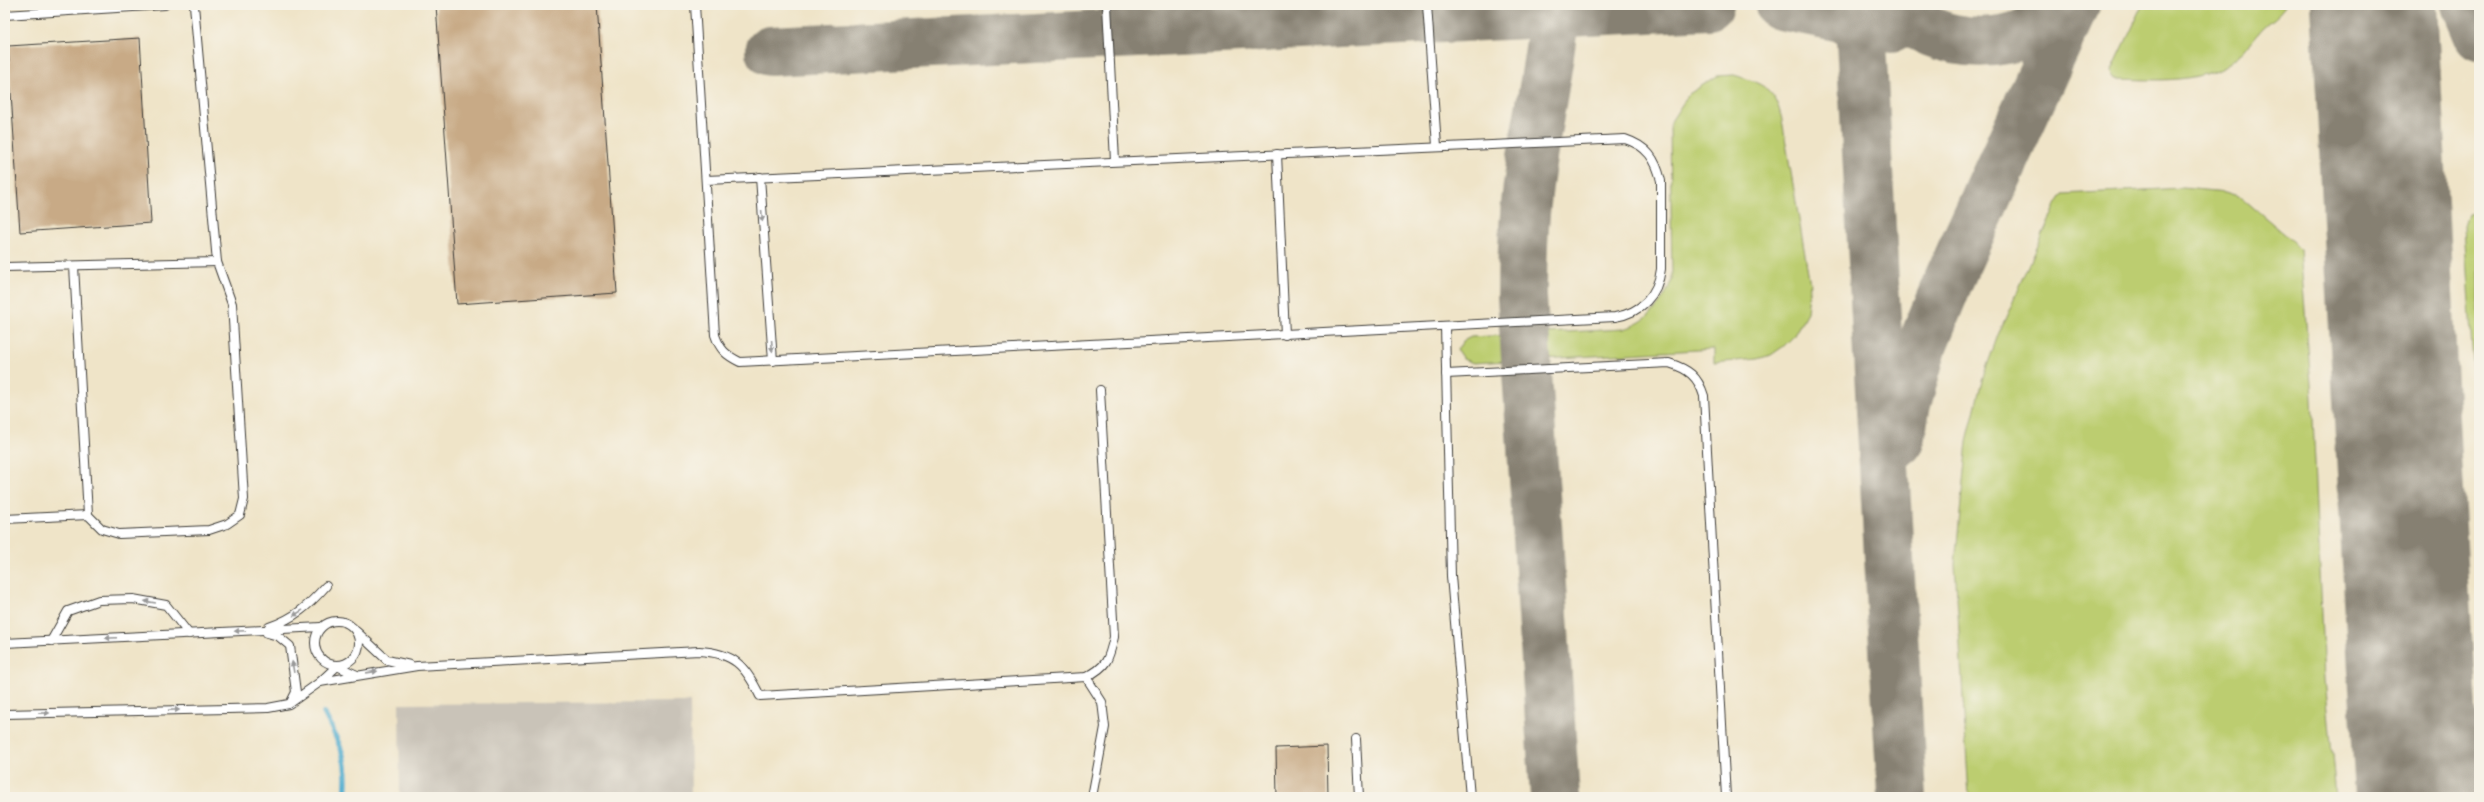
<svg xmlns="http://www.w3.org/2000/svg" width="2484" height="802" font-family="Delius,sans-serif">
<rect width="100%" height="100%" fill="#f7f3e8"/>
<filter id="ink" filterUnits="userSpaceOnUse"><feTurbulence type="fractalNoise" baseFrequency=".025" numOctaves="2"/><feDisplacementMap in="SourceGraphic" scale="8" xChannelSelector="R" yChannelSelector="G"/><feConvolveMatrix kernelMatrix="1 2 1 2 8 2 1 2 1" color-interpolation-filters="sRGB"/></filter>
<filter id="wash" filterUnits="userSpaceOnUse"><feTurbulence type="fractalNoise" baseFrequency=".012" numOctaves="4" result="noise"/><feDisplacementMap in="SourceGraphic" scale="16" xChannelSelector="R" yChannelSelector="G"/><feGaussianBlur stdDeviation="0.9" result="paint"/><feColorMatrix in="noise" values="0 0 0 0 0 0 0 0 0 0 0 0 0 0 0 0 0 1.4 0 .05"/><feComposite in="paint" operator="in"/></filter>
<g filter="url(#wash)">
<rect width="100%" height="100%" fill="#efe4c8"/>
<polygon fill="#c9c3b8" points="690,702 691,797 400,797 399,704"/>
<g fill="#bccd70" stroke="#6c7446">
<path d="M2143 5H2286V6C2278 17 2273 19 2264 27 2255 36 2248 48 2237 57 2205 85 2156 80 2116 79L2111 72Z"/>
<path d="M1734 75C1764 84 1775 88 1782 120L1810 284 1807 312 1793 337 1784 346 1771 355 1757 359 1714 363V349L1473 363 1463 359 1457 350 1463 341 1471 337 1624 329C1650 321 1663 303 1672 279L1670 123 1689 94 1717 76Z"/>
<polygon points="2183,188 2225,192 2241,197 2294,242 2300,249 2312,397 2325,679 2336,797 1969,797 1955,564 1967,441 1982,380 1998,335 2057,203 2063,194"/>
<polygon points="2473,213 2479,218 2479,458 2464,226 2468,214"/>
</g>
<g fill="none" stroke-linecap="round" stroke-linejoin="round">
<path stroke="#51adcf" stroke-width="5.5" d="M324 713C341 746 349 759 345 797"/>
<g stroke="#868072" stroke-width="50">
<polyline points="1780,5 1892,27"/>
<polyline points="1859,5 1902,797"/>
<path d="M1891 5C1939 53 2020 55 2067 5"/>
<polyline points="2466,5 2479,36"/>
<polyline points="770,51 1709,5"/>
<polyline points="1899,441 1906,404 1923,343 1949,279 2074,5"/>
<path d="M1555 797 1522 297C1522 262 1523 228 1527 194 1534 131 1550 69 1555 5"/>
</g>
<polyline stroke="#868072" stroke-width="126" points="2374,5 2418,797"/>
</g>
<g id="blocks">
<g fill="#c8aa86">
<polygon points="436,5 597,5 617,293 457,304"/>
<polygon points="140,38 151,223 20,232 8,46"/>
<polygon points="1327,746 1328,797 1277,797 1276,748"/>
</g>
</g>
</g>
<g filter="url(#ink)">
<use href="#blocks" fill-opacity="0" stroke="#3c3a36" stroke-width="1"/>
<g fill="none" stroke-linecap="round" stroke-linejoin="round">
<g stroke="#3c3a36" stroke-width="10">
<g id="service">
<path d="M695 5 715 335C720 350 726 355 740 362L1615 317C1641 313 1658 295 1661 269V181C1656 159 1647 146 1625 139L706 180"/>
<polyline points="1107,5 1115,161"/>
<polyline points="1427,5 1437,146"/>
<polyline points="5,15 165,5"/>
<polyline points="1277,154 1285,335"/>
<polyline points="760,177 773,361"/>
<polyline points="74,266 88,515"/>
<polyline points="5,267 217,262"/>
<polyline points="1445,326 1451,576 1470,797"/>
<path d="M1446 374 1669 363C1688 369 1698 376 1704 396L1726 797"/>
<polyline points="5,519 88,515 102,529 119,534 209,530 227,524 240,515 244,499 232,304 217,262 194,5"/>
<circle cx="337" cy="643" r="22"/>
<path d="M269 627C295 618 308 606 326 586"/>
<polyline points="357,632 387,660 410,665"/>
<polyline points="267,633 278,636 290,646 296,692 291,702"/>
<polyline points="51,641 68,611 99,600 133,599 166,605 189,634"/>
<polyline points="5,643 321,627"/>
<polyline points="1086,677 1102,702 1105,727 1092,797"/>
<path d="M320 682 417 666 699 651C734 653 745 665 760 696L1086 677C1107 667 1109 659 1114 637L1100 390"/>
<polyline points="5,714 268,708 289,704 320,682 337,666 357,675"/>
<polyline points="1356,739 1359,797"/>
</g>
</g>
<use href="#service" stroke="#fff" stroke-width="8"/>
</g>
<defs><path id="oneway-solid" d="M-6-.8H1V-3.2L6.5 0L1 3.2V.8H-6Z"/></defs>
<g fill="#999">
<use href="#oneway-solid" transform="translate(762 216) rotate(86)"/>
<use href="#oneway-solid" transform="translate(772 346) rotate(86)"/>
<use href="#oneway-solid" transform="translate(150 602) rotate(-171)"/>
<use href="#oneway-solid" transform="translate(298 613) rotate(148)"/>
<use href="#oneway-solid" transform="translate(240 631) rotate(177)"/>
<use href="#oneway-solid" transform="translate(111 638) rotate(177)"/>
<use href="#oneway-solid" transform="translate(293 667) rotate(-99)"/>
<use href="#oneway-solid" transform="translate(372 672) rotate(-8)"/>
<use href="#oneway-solid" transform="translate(174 710) rotate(-1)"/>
<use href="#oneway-solid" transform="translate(44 713) rotate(-1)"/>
</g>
</g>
<rect width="2484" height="802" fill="none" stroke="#f7f3e8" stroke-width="20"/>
</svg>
